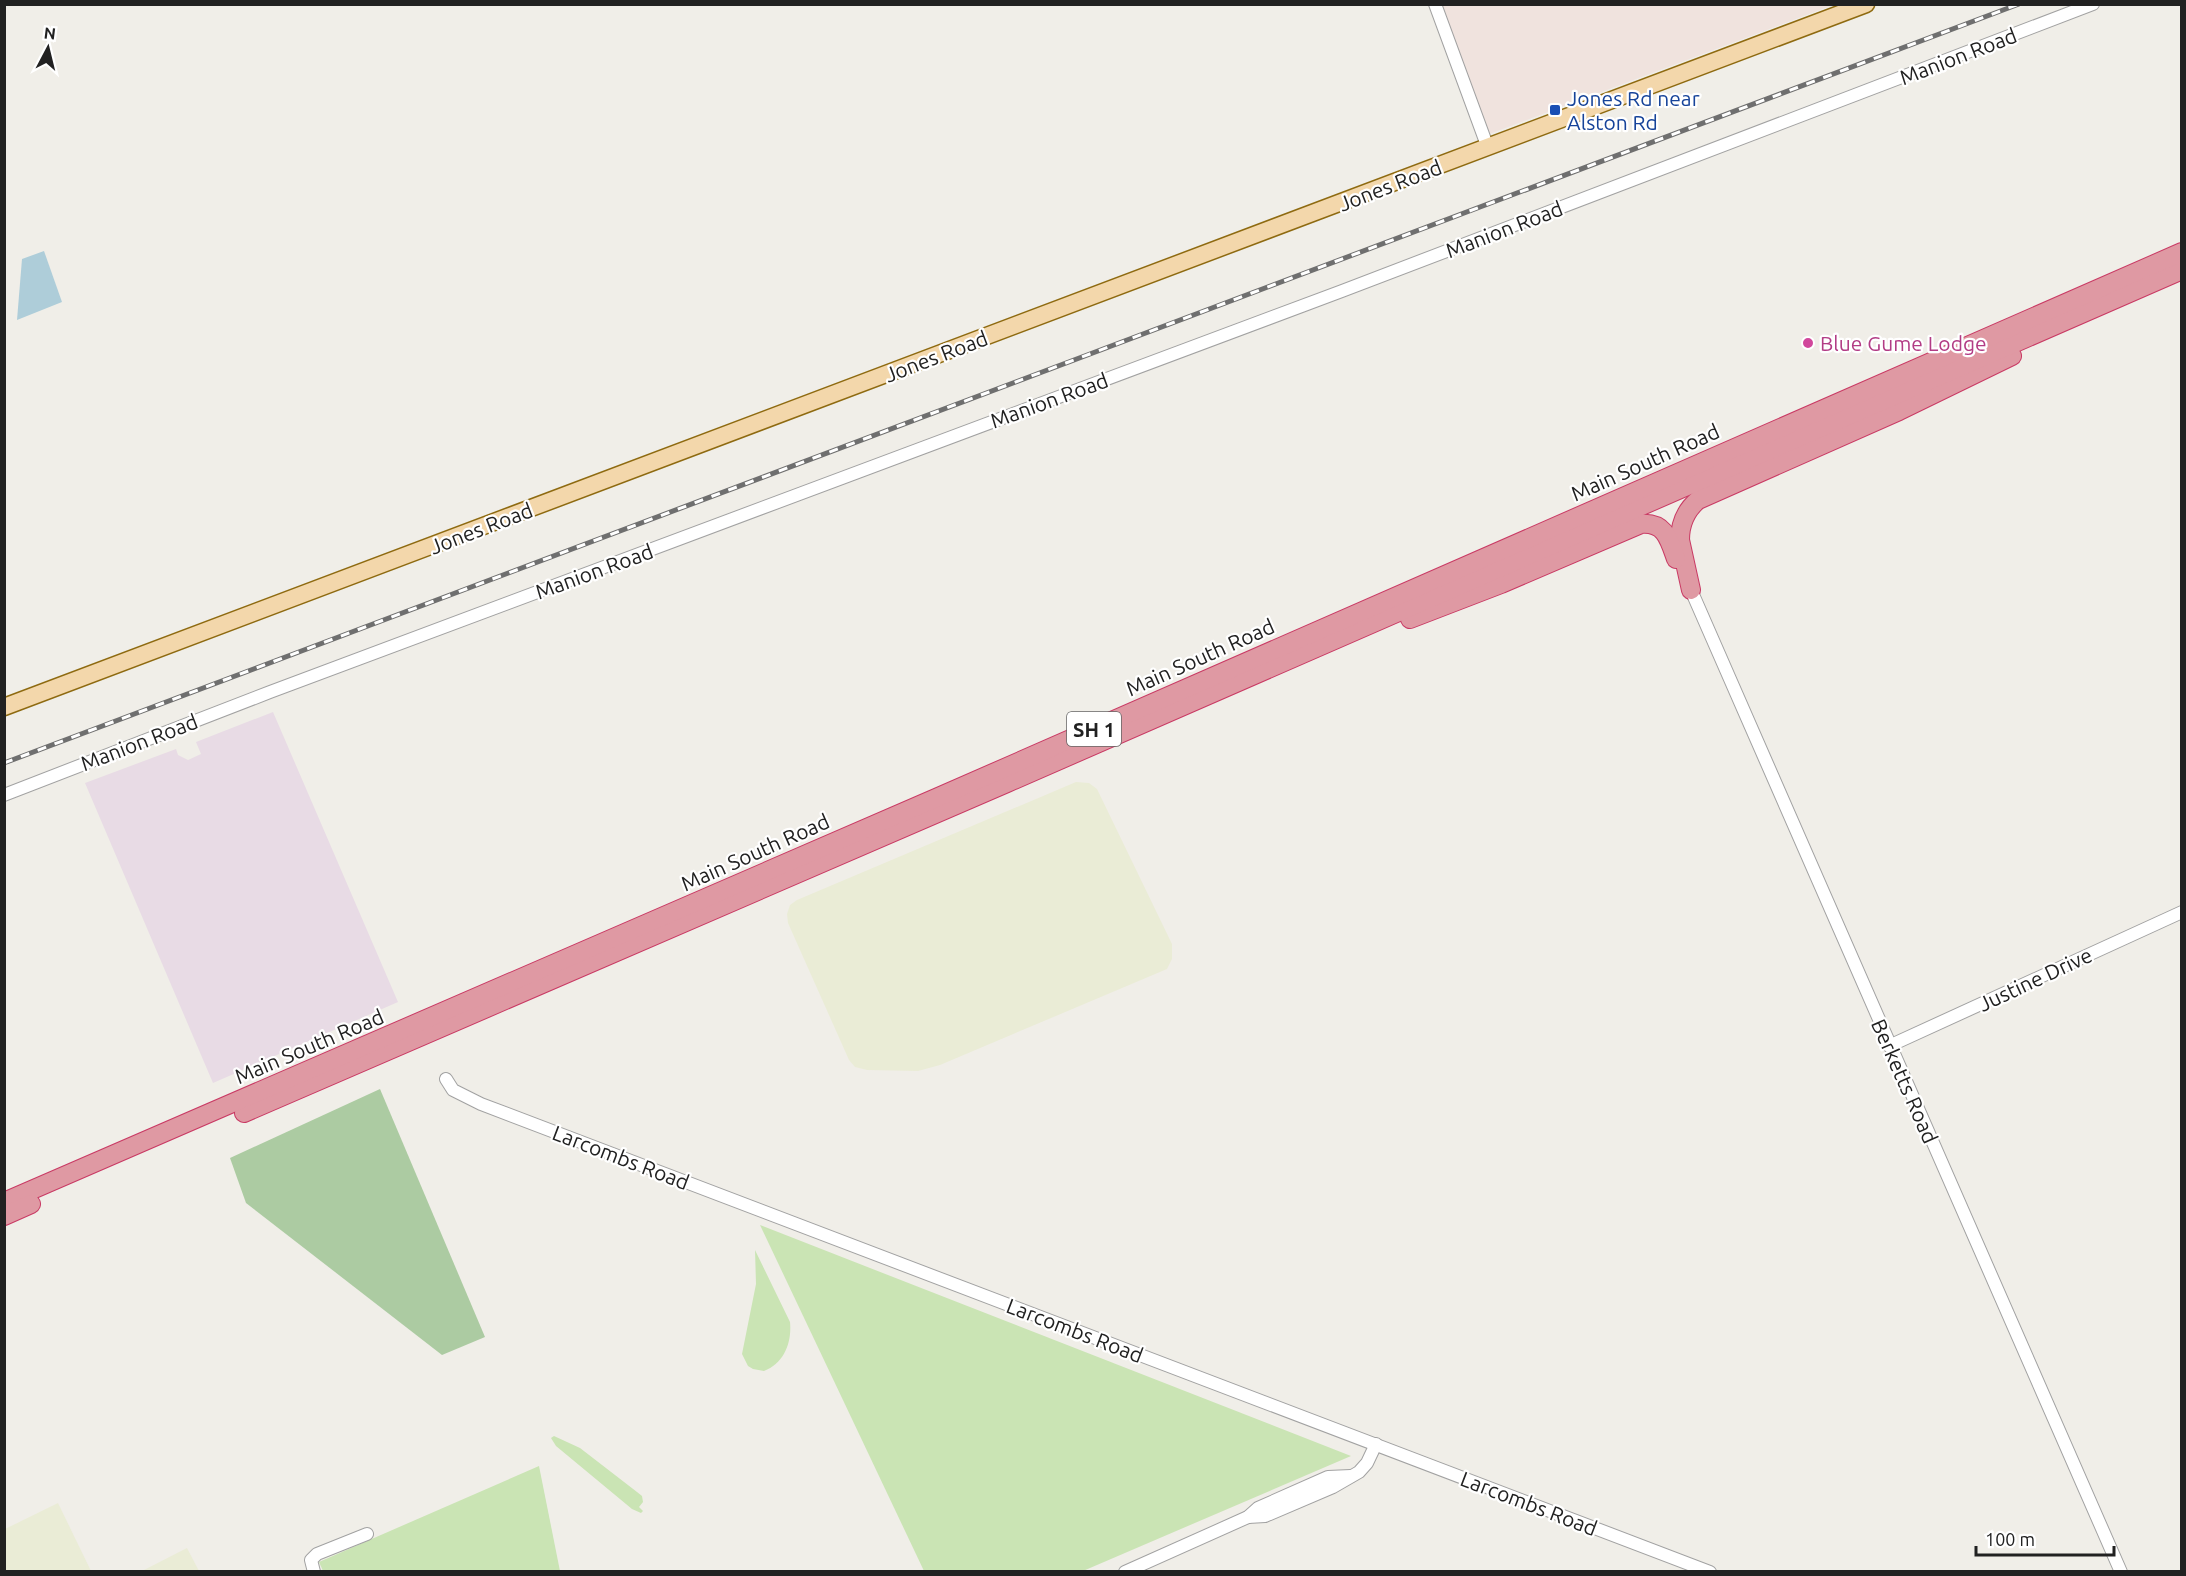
<svg xmlns="http://www.w3.org/2000/svg" width="2186" height="1576" font-family="Ubuntu,sans-serif">
<rect width="100%" height="100%" fill="#f0eee8"/>
<polygon fill="#e8dbe5" points="273,712 398,1002 213,1083 85,783 176,749 178,755 188,760 201,754 196,742"/>
<polygon fill="#f0e3de" points="1437,4 1833,5 1484,136"/>
<g fill="#eaecd6">
<polygon points="1076,782 1089,783 1097,789 1172,944 1172,959 1167,969 940,1065 918,1071 867,1070 855,1067 849,1060 788,923 787,914 790,905 797,900"/>
<polygon points="58,1503 91,1571 5,1571 5,1529"/>
<polygon points="187,1548 199,1571 142,1571"/>
</g>
<g fill="#cae4b4">
<polygon points="760,1225 1351,1456 1083,1571 924,1571"/>
<path d="M755 1250 790 1322C792 1343 784 1363 764 1371L753 1369 748 1366 742 1354 756 1284Z"/>
<polygon points="554,1436 580,1448 637,1492 642,1496 643,1502 639,1507 643,1511 641,1513 632,1509 556,1446 551,1438"/>
<polygon points="539,1466 560,1571 323,1571 319,1562"/>
</g>
<polygon fill="#accba2" points="380,1089 485,1337 442,1355 246,1203 230,1158"/>
<polygon fill="#aecdd9" points="44,251 62,302 17,320 22,259"/>
<g fill="none" stroke-linecap="round" stroke-linejoin="round">
<g stroke="#a2a2a2" stroke-width="14">
<g id="minor">
<polyline points="1435,4 1488,148"/>
<polyline points="1691,590 2121,1572"/>
<polyline points="4,795 270,692 1342,291 2093,4"/>
<polyline points="1889,1046 2182,912"/>
<polyline points="446,1079 453,1090 481,1104 1710,1572"/>
<polyline points="1248,1517 1265,1516 1333,1487 1359,1472 1367,1463 1376,1444"/>
<polyline points="314,1572 311,1560 317,1554 367,1534"/>
<polyline points="1125,1572 1248,1517 1258,1508 1328,1477 1351,1476"/>
</g>
</g>
<g stroke="#8e6a10" stroke-width="19">
<polyline id="major" points="4,707 1866,4"/>
</g>
<g stroke="#c93a64" stroke-width="20">
<g id="highway">
<path d="M1691 590 1680 540C1680 524 1685 511 1698 500L1899 411 2012 356"/>
<path d="M1410 619 1501 584 1641 524C1665 522 1669 539 1676 559"/>
<polyline points="244,1113 1007,783 2182,270"/>
<polyline points="4,1202 936,798 2182,252"/>
<polyline points="4,1216 31,1204"/>
</g>
</g>
<use href="#minor" stroke="#fff" stroke-width="12"/>
<use href="#major" stroke="#f3d7ab" stroke-width="16"/>
<use href="#highway" stroke="#df99a3" stroke-width="18"/>
<g stroke="#6f6f6f" stroke-width="5">
<polyline id="rail" points="4,763 2019,4"/>
</g>
<use href="#rail" stroke="#fff" stroke-width="3" stroke-dasharray="9" stroke-linecap="butt"/>
</g>
<rect fill="#1a4fb4" stroke="#fff" stroke-width="2" x="1549" y="104" width="12" height="12" rx="3"/>
<circle fill="#d1479c" stroke="#fff" stroke-width="2" cx="1808" cy="343" r="6"/>
<g text-anchor="middle" dominant-baseline="central" stroke-width="4.5" stroke-linejoin="round" paint-order="stroke">
<rect fill="#fff" stroke="#646464" stroke-width="1.5" x="1067" y="712" width="54" height="34" rx="4.5"/>
<g font-size="20" font-weight="bold" fill="#212121">
<text x="1094" y="729">SH 1</text>
</g>
<g font-size="21" fill="#212121" stroke="#fff">
<text transform="translate(1958 56) rotate(-21)">Manion Road</text>
<text transform="translate(1390 185) rotate(-21)">Jones Road</text>
<text transform="translate(1504 229) rotate(-21)">Manion Road</text>
<text transform="translate(936 356) rotate(-21)">Jones Road</text>
<text transform="translate(1049 400) rotate(-20)">Manion Road</text>
<text transform="translate(1645 462) rotate(-24)">Main South Road</text>
<text transform="translate(481 528) rotate(-21)">Jones Road</text>
<text transform="translate(594 571) rotate(-20)">Manion Road</text>
<text transform="translate(1200 657) rotate(-24)">Main South Road</text>
<text transform="translate(139 742) rotate(-21)">Manion Road</text>
<text transform="translate(755 852) rotate(-24)">Main South Road</text>
<text transform="translate(2035 979) rotate(-25)">Justine Drive</text>
<text transform="translate(309 1046) rotate(-23)">Main South Road</text>
<text transform="translate(1905 1081) rotate(66)">Berketts Road</text>
<text transform="translate(621 1157) rotate(21)">Larcombs Road</text>
<text transform="translate(1075 1330) rotate(21)">Larcombs Road</text>
<text transform="translate(1529 1503) rotate(21)">Larcombs Road</text>
</g>
<g font-size="21" fill="#164399" stroke="#fff" text-anchor="start">
<text x="1567" y="98">Jones Rd near<tspan x="1567" dy="24">Alston Rd</tspan></text>
</g>
<g font-size="21" fill="#b23c85" stroke="#fff" text-anchor="start">
<text x="1820" y="343">Blue Gume Lodge</text>
</g>
</g>
<rect width="2186" height="1576" fill="none" stroke="#212121" stroke-width="12"/>
<g transform="translate(48 48) rotate(7)" stroke="#ffffff" stroke-width="4.5" paint-order="stroke">
<path d="M0-4.5L10 22L0 15L-10 22Z" fill="#212121"/>
<text y="-9" font-size="16" font-weight="bold" text-anchor="middle" fill="#212121">N</text>
</g>
<path d="M1976 1546v9h138v-9" fill="none" stroke="#212121" stroke-width="3"/>
<text x="1985" y="1546" font-size="18" fill="#212121" stroke="#ffffff" stroke-width="4.5" paint-order="stroke">100 m</text>
</svg>
